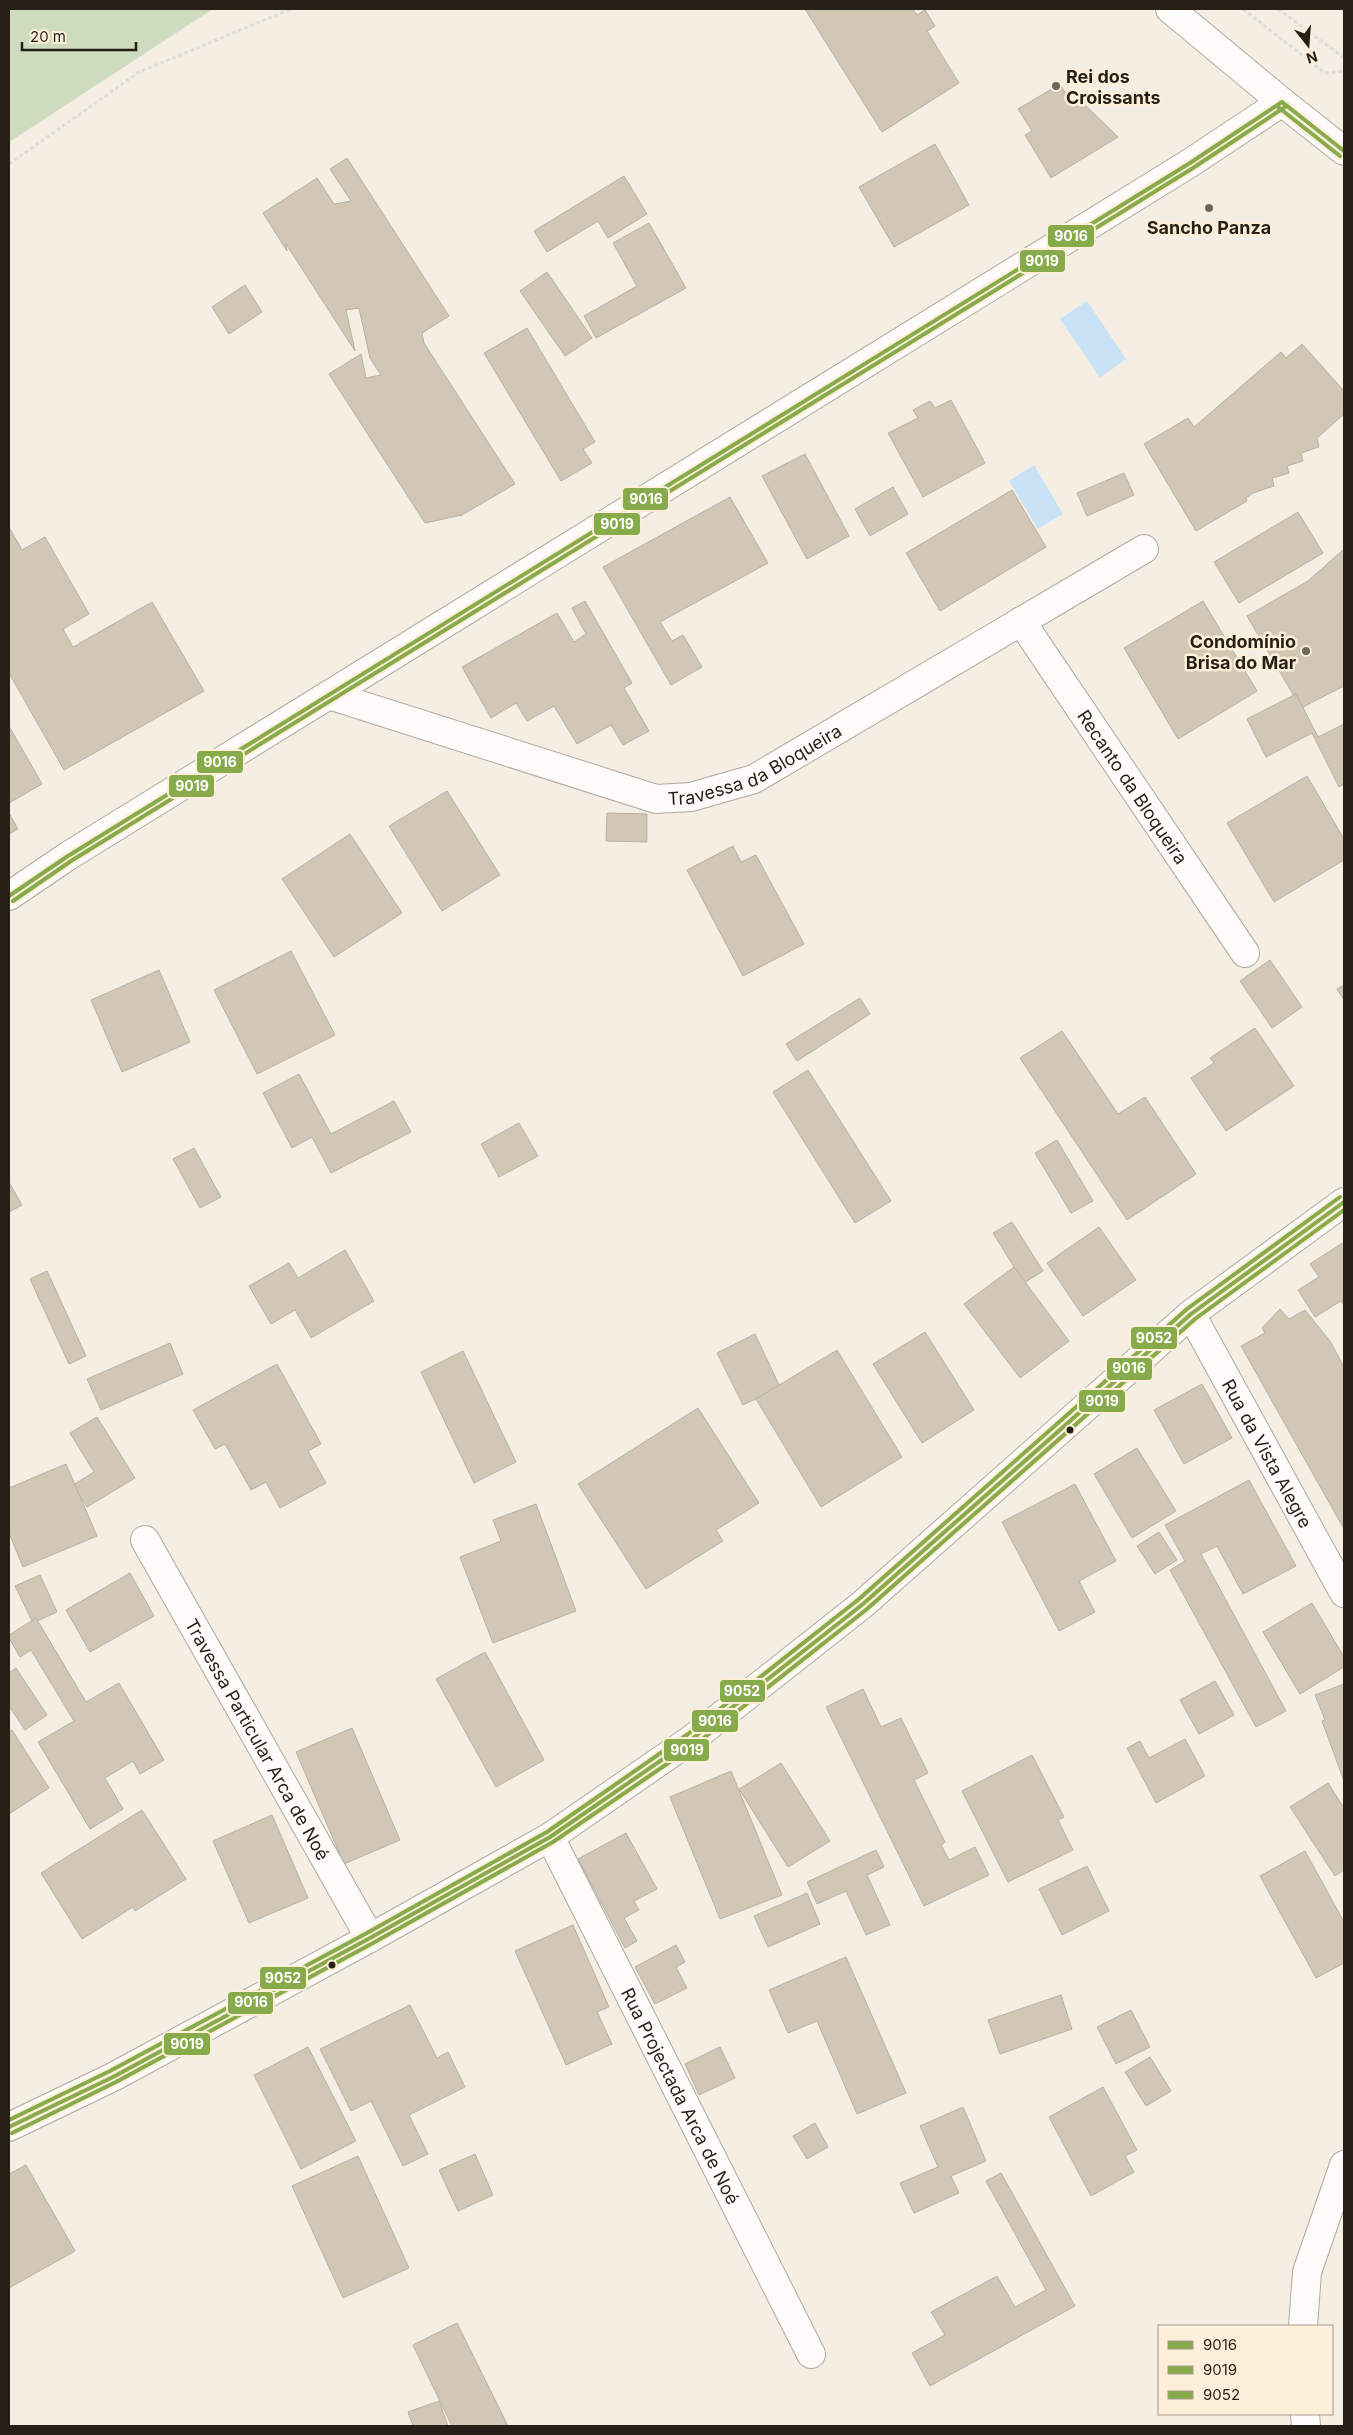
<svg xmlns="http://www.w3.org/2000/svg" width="1353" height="2435" font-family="Inter,sans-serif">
<rect width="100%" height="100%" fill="#f5eee2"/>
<polygon fill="#cedbbf" points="9,9 213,9 9,142"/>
<g fill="#cae2f5">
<polygon points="1087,301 1126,359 1100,378 1060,319"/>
<polygon points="1034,465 1063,514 1038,529 1009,481"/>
</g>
<g fill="#d2c7b4" stroke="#b7b0a7">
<polygon points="805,9 913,9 917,15 925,10 935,26 927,31 959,83 882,132"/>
<polygon points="1060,84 1073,106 1081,101 1118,137 1051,178 1025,135 1032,131 1018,109"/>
<polygon points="935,144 969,205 894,247 859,187"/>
<polygon points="347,158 449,316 422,333 424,343 515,484 462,515 425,523 329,374 361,354 366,378 381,375 370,358 359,308 346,310 355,351 286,244 287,251 263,213 317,178 334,204 351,201 330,169"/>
<polygon points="624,176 647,214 608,238 598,221 547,252 534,231"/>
<polygon points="649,223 686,288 596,338 584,316 637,286 613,243"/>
<polygon points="547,272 592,338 565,356 520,291"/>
<polygon points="245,285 262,312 229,334 212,307"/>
<polygon points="527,328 595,442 583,449 592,463 561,481 484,353"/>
<polygon points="1302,344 1344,391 1344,414 1317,438 1319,447 1301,453 1303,461 1287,466 1289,473 1272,478 1274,486 1253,493 1246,498 1247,501 1196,531 1144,444 1188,418 1194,427 1281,352 1286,358"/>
<polygon points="951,400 985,463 923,497 888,433 918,418 913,410 930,401 935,408"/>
<polygon points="805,454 849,536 807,559 762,476"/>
<polygon points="1124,473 1134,495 1087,516 1077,493"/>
<polygon points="893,487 908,514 870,536 855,509"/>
<polygon points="1012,490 1046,547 940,611 906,553"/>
<polygon points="730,497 768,563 660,622 672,641 683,635 702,667 671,685 603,567"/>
<polygon points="1298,512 1323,553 1239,603 1214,562"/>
<polygon points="9,527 22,550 45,537 89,614 63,629 73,647 152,602 204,691 64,770 9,673"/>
<polygon points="1344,549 1344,686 1301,708 1247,616 1308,581"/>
<polygon points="585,601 632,683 624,688 649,731 623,745 611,725 577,744 554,706 527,721 516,703 491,718 462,667 557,613 574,642 586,634 572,608"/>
<polygon points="1203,601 1257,691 1178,739 1124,648"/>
<polygon points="1296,694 1318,737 1344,724 1344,784 1339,787 1312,733 1266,757 1247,719"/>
<polygon points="9,726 42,784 9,803"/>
<polygon points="1307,776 1344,839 1344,860 1274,902 1227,823"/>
<polygon points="447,791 500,875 442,911 389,826"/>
<polygon points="9,813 18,829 9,834"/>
<polygon points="607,813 647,814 647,842 606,841"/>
<polygon points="350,834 402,913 334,957 282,879"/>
<polygon points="733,846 741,862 756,855 804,944 743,976 687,870"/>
<polygon points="291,951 335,1035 257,1074 214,990"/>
<polygon points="1270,960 1302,1007 1272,1028 1240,981"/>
<polygon points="159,970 190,1042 122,1072 91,1000"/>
<polygon points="1344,985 1344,1000 1337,989"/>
<polygon points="860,998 870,1014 797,1061 786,1044"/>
<polygon points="1255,1028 1294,1086 1226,1131 1191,1078 1214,1063 1210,1058"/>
<polygon points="1062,1031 1118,1114 1145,1097 1196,1174 1127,1220 1020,1058"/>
<polygon points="808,1070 891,1201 855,1223 773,1092"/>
<polygon points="299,1074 331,1134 394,1101 411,1132 331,1173 312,1137 292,1148 263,1093"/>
<polygon points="519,1123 538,1156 499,1177 481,1144"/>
<polygon points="1057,1140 1093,1201 1071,1213 1035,1153"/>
<polygon points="194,1148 221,1197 200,1208 173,1159"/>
<polygon points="9,1182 22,1205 9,1212"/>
<polygon points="1012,1222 1043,1271 1024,1283 993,1233"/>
<polygon points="1099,1227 1136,1280 1083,1316 1047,1263"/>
<polygon points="1344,1242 1344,1305 1341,1301 1315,1317 1298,1290 1319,1277 1310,1264"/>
<polygon points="345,1250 374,1301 311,1338 295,1310 271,1324 249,1286 289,1263 298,1278"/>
<polygon points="1014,1267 1069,1341 1020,1378 964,1304"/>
<polygon points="47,1271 86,1356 69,1364 30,1279"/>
<polygon points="1280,1309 1289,1319 1305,1310 1330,1341 1344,1367 1344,1529 1241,1346 1265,1333 1262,1328"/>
<polygon points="925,1332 974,1410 922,1443 873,1364"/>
<polygon points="755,1334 780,1387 743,1405 717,1353"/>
<polygon points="170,1343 183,1374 101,1410 87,1379"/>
<polygon points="837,1350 902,1457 821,1507 756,1399"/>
<polygon points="463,1351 516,1462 474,1483 421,1372"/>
<polygon points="277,1364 321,1444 308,1451 326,1483 280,1508 266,1482 251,1490 225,1444 215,1449 193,1410"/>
<polygon points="1202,1384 1232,1438 1184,1464 1154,1410"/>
<polygon points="698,1408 759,1503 716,1530 723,1541 646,1589 578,1484"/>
<polygon points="97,1417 135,1478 87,1507 73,1485 94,1472 70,1433"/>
<polygon points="1137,1448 1176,1511 1132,1538 1094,1474"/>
<polygon points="66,1464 97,1536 23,1567 9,1533 9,1488"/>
<polygon points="1249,1480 1296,1566 1243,1594 1217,1546 1201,1554 1286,1711 1256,1727 1170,1570 1185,1561 1165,1525"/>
<polygon points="1075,1484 1116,1561 1079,1581 1095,1612 1059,1631 1002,1522"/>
<polygon points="536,1504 576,1611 493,1643 460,1557 501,1541 493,1520"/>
<polygon points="1159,1532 1177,1560 1155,1574 1137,1546"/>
<polygon points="130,1573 154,1616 90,1652 66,1610"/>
<polygon points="40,1575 57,1612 33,1623 15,1586"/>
<polygon points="1312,1603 1344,1657 1344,1667 1300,1694 1263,1632"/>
<polygon points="36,1618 86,1702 119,1683 164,1760 140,1774 133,1761 105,1778 123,1809 90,1829 38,1742 74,1721 31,1650 20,1657 9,1638 9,1635"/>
<polygon points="485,1652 544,1760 496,1787 436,1679"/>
<polygon points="16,1668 47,1715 25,1730 9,1706 9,1673"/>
<polygon points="1215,1681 1234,1715 1199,1734 1180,1700"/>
<polygon points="1344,1684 1344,1781 1322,1721 1325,1720 1315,1695"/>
<polygon points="863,1689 881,1727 901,1718 928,1773 914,1780 945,1842 941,1845 949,1860 975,1847 989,1875 924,1906 826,1707"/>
<polygon points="352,1728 400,1840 344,1864 296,1752"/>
<polygon points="12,1730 49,1788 9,1814 9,1732"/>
<polygon points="1185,1739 1205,1776 1156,1803 1127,1748 1140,1741 1149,1758"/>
<polygon points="1032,1755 1064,1817 1058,1820 1073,1850 1008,1882 962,1791"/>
<polygon points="781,1763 830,1841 788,1867 739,1789"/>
<polygon points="731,1771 782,1895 720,1919 670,1797"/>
<polygon points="1328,1783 1344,1808 1344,1870 1335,1876 1290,1807"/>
<polygon points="142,1810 186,1879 135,1911 133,1907 82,1939 41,1873"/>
<polygon points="272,1815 308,1898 249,1923 213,1841"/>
<polygon points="626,1833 657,1889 634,1901 639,1910 624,1918 637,1941 625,1948 578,1859"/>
<polygon points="876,1850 884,1867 867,1875 890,1925 866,1935 846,1891 817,1904 807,1882"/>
<polygon points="1305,1851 1344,1922 1344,1963 1316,1978 1260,1876"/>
<polygon points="1087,1866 1109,1911 1062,1935 1039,1889"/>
<polygon points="807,1893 820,1924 768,1947 754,1916"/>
<polygon points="573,1925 609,2007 597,2012 612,2044 566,2065 515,1951"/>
<polygon points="676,1945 685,1962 676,1967 687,1988 655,2004 635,1967"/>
<polygon points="846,1957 906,2093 857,2114 817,2021 788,2033 769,1990"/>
<polygon points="1061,1995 1072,2029 1000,2054 988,2020"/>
<polygon points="410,2005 437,2058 448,2052 465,2087 409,2115 428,2154 403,2166 371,2101 351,2111 320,2049"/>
<polygon points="1131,2010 1150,2047 1116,2064 1097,2027"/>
<polygon points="308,2047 356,2141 301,2169 254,2075"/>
<polygon points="720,2047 735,2078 699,2095 685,2064"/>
<polygon points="1150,2057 1171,2091 1146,2106 1125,2072"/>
<polygon points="1103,2087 1137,2150 1125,2156 1134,2172 1091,2196 1049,2117"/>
<polygon points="963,2107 986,2161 951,2176 959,2193 914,2213 900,2183 938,2167 920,2126"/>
<polygon points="815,2123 828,2147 807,2159 793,2136"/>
<polygon points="475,2154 493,2195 458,2211 439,2170"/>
<polygon points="358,2156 409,2268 343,2298 292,2186"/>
<polygon points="26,2165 75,2251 9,2288 9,2174"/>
<polygon points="1001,2173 1075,2306 930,2386 912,2353 945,2335 931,2312 997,2276 1015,2307 1046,2290 986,2181"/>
<polygon points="457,2323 508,2426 452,2426 413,2345"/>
<polygon points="439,2401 448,2426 413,2426 408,2412"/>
</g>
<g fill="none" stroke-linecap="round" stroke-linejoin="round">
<g stroke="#afa99f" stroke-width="30">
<g id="minor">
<path id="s1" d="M1021 621 1245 953"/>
<path id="s2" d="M329 695 656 799 691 797 754 779 1144 549"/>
<polyline points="9,896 68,856 1190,163 1282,102"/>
<path id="s3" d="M1191 1314 1344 1593"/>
<path id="s4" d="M145 1540 370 1938"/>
<path id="s5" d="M550 1837 811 2354"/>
<polyline points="9,2127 113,2077 370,1938 550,1837 692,1739 863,1604 1191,1314 1344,1202"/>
<polyline points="1303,2326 1307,2272 1344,2165"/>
<polyline points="1305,2414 1306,2426"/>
</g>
</g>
<g stroke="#afa99f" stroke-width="30">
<polyline id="major" points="1170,9 1282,102 1344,151"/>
</g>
<g stroke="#dfddda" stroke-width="3" stroke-dasharray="4 2.5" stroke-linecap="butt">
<polyline points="1243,9 1325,73 1344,71"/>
<polyline points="1278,9 1344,58"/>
<polyline points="9,164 139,72 291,9"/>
</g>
<use href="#minor" stroke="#fefcfb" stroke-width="28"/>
<use href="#major" stroke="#fefcfb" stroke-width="28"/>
<g stroke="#fdefda" stroke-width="8">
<g id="bus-1">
<polyline points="1282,102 1344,151"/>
<polyline points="9,896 68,856 1190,163 1282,102"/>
<polyline points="9,2127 113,2077 370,1938 550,1837 692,1739 863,1604 1191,1314 1344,1202"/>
</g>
</g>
<g stroke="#fdefda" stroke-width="8">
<g id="bus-2">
<polyline points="1278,107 1340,156"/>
<polyline points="13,901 71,861 1193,168 1285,107"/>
<polyline points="12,2133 116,2082 373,1943 553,1842 696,1744 867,1609 1195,1319 1344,1210"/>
</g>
</g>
<g stroke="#fdefda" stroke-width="8">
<polyline id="bus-3" points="9,2120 110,2071 367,1933 547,1832 688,1734 859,1599 1187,1309 1340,1197"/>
</g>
<use href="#bus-1" stroke="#87ab4b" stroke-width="4"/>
<use href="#bus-2" stroke="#87ab4b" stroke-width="4"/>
<use href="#bus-3" stroke="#87ab4b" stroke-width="4"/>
</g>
<g fill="#6e675d" stroke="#fdefda" stroke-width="2">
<circle cx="1056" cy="86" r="5"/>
<circle cx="1209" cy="208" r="5"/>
<circle cx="1306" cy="651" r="5"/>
</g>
<g fill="#251f15" stroke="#fdefda" stroke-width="2">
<circle cx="1070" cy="1430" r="4.5"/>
<circle cx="332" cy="1965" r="4.5"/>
</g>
<g text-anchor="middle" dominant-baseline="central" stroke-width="5" stroke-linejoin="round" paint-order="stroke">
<g font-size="18" font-weight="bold" fill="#251f15" stroke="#fdefda" text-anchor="start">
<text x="1066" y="76">Rei dos<tspan x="1066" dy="21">Croissants</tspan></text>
<text x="1209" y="227" text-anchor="middle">Sancho Panza</text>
<text x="1296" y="641" text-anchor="end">Condomínio<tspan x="1296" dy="21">Brisa do Mar</tspan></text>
</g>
<g font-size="18" fill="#251f15" stroke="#fdefda">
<text stroke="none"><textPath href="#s2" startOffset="449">Travessa da Bloqueira</textPath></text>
<text stroke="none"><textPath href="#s1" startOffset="200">Recanto da Bloqueira</textPath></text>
<text stroke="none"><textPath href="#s3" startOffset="159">Rua da Vista Alegre</textPath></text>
<text stroke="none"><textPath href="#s4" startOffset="229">Travessa Particular Arca de Noé</textPath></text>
<text stroke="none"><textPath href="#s5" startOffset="290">Rua Projectada Arca de Noé</textPath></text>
</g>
</g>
<g stroke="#fdefda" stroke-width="2">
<rect x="1047" y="224" width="48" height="24" rx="5" fill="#87ab4b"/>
<rect x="1019" y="249" width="47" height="24" rx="5" fill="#87ab4b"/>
<rect x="622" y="487" width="47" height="24" rx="5" fill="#87ab4b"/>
<rect x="593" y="512" width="48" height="24" rx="5" fill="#87ab4b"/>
<rect x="196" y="750" width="48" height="24" rx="5" fill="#87ab4b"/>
<rect x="168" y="774" width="47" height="24" rx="5" fill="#87ab4b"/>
<rect x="1130" y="1326" width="48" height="24" rx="5" fill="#87ab4b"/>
<rect x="1106" y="1357" width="47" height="24" rx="5" fill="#87ab4b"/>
<rect x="1078" y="1389" width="48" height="24" rx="5" fill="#87ab4b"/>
<rect x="719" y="1679" width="47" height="24" rx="5" fill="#87ab4b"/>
<rect x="691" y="1709" width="48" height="24" rx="5" fill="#87ab4b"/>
<rect x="663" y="1738" width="47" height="24" rx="5" fill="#87ab4b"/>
<rect x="259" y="1966" width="48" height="24" rx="5" fill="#87ab4b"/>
<rect x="227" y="1991" width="47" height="24" rx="5" fill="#87ab4b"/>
<rect x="163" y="2032" width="48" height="24" rx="5" fill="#87ab4b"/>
</g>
<g font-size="14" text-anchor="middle" font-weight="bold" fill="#fff">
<text x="1071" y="241">9016</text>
<text x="1042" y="266">9019</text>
<text x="646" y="504">9016</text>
<text x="617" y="529">9019</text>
<text x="220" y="767">9016</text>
<text x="192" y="791">9019</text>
<text x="1154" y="1343">9052</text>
<text x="1129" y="1373">9016</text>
<text x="1102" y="1406">9019</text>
<text x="742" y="1696">9052</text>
<text x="715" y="1726">9016</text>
<text x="687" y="1755">9019</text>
<text x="283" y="1983">9052</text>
<text x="251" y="2007">9016</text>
<text x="187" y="2049">9019</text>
</g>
<rect width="1353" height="2435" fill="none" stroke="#251f15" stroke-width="20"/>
<rect x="1158" y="2325" width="175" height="90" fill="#fdefda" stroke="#a79c8b"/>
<rect x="1168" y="2341" width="25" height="8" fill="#87ab4b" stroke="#a79c8b"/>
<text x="1203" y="2350" font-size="15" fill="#251f15">9016</text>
<rect x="1168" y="2366" width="25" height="8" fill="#87ab4b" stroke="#a79c8b"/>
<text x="1203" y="2375" font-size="15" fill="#251f15">9019</text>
<rect x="1168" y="2391" width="25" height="8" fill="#87ab4b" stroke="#a79c8b"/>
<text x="1203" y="2400" font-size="15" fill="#251f15">9052</text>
<g transform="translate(1308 45) rotate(163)" stroke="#fdefda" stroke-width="4" paint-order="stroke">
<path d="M0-4L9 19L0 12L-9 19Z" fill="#251f15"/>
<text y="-8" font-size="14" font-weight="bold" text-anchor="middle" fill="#251f15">N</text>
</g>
<path d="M22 42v8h114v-8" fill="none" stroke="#251f15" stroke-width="2.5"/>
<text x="30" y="42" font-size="15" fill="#251f15" stroke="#fdefda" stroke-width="4" paint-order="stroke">20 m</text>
</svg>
